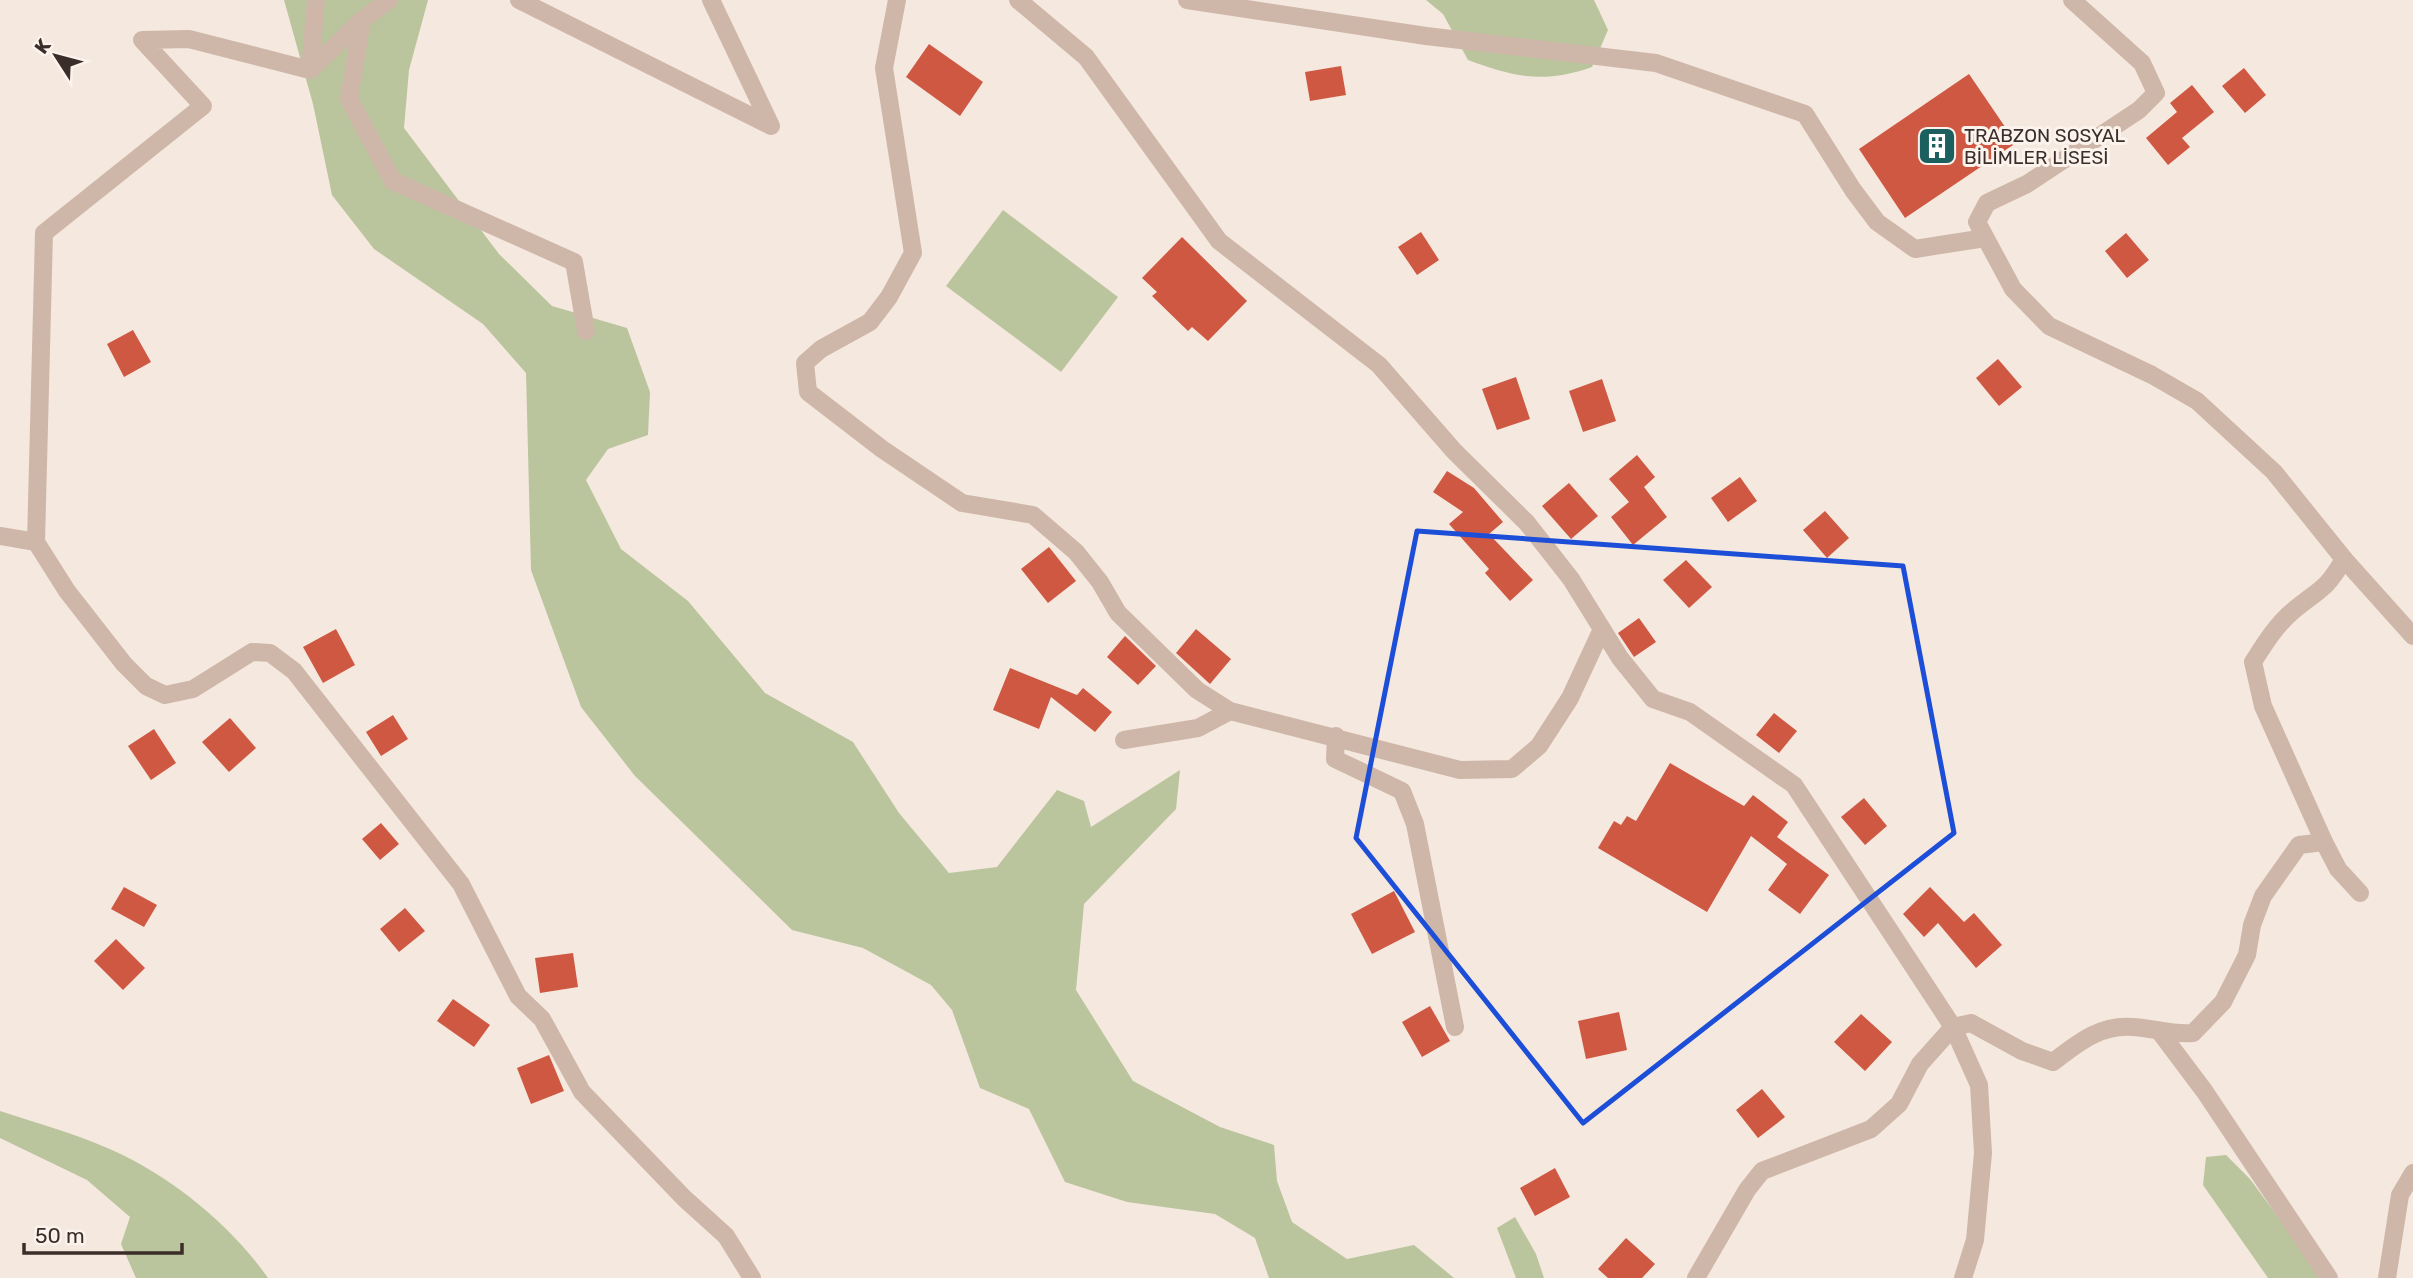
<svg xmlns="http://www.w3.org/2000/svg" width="2413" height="1278" font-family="Rubik,sans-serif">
<rect width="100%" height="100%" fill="#f5e8df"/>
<g fill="#bbc59d">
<polygon points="284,0 428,0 409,70 404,128 499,254 552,306 627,328 650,392 648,435 608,449 586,480 621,549 688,601 765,693 853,742 899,813 949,873 997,867 1057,790 1084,801 1091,827 1180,770 1176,809 1084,904 1076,990 1133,1081 1220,1127 1274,1145 1277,1181 1292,1222 1347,1259 1414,1245 1454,1278 1269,1278 1255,1238 1215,1214 1127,1202 1065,1182 1029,1109 980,1088 952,1010 931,985 863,948 792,930 635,776 581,707 531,570 526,373 483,324 374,249 332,195 313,104"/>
<path d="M1426 0H1594L1608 30 1592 67C1544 84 1514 77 1468 60L1443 14Z"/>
<polygon points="1003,210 1118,297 1061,372 946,286"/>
<path d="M0 1111C37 1123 76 1134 112 1150 172 1177 231 1225 268 1278H136L121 1244 130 1217 87 1180 0 1138Z"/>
<polygon points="2226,1155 2250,1179 2323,1278 2268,1278 2203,1185 2206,1157"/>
<polygon points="1515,1217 1536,1254 1544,1278 1516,1278 1497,1228"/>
</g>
<g fill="#cf5843">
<polygon points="929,44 983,82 960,116 906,77"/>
<polygon points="1341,66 1346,95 1310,101 1305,72"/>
<polygon points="2244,68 2266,95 2245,113 2222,86"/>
<polygon points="1969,74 2016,143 1905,218 1859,149"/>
<polygon points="2192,85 2214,112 2182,138 2190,147 2168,165 2146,138 2177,112 2170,103"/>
<polygon points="1421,232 1439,260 1417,275 1398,247"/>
<polygon points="2126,233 2149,260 2127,278 2105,251"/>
<polygon points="1182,237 1247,301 1208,341 1192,327 1188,331 1152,296 1157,292 1142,278"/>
<polygon points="133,330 151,362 124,377 107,344"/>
<polygon points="1998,359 2022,387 1999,406 1976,378"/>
<polygon points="1516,377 1530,419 1497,430 1482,389"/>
<polygon points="1602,379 1616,421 1583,432 1569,391"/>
<polygon points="1637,455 1655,477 1644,487 1667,517 1633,545 1611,517 1629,502 1609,479"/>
<polygon points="1447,471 1474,488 1503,522 1489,534 1533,580 1510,601 1485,573 1489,569 1449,524 1463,512 1433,492"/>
<polygon points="1740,477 1757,501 1728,522 1711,498"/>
<polygon points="1569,483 1598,516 1571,539 1542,506"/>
<polygon points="1825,511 1849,538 1827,558 1803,530"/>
<polygon points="1049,547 1076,581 1048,603 1021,569"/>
<polygon points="1686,560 1712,587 1689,608 1663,580"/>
<polygon points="1639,618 1656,642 1634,657 1618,633"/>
<polygon points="336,629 355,665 323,683 303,647"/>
<polygon points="1196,629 1231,659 1210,684 1176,653"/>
<polygon points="1125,636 1156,666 1138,685 1107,657"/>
<polygon points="1010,668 1077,695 1083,688 1112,712 1095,732 1051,697 1039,729 993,710"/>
<polygon points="1774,713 1797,731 1779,753 1756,735"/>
<polygon points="393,715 408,739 381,756 366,732"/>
<polygon points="230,718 256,748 229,772 202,742"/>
<polygon points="154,729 176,763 151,780 128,746"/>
<polygon points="1670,763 1744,806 1753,795 1788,822 1777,837 1829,875 1800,914 1768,890 1787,864 1751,836 1707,912 1598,848 1614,821 1621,825 1627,816 1636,821"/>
<polygon points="1864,798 1887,826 1865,845 1841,817"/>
<polygon points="381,823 399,844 380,860 362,839"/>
<polygon points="124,887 157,905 144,927 111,909"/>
<polygon points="1930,887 1964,922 1974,913 2002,945 1976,968 1938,923 1924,937 1903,914"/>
<polygon points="1394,891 1415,932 1372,954 1351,914"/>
<polygon points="405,908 425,931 399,952 380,929"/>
<polygon points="116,939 145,968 123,990 94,961"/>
<polygon points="573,953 578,987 540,993 535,958"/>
<polygon points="453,999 490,1025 474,1047 437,1021"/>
<polygon points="1430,1006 1450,1041 1422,1057 1402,1022"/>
<polygon points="1619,1012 1627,1050 1586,1059 1578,1021"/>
<polygon points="1861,1014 1892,1042 1865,1071 1834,1042"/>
<polygon points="549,1055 564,1091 531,1104 517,1068"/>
<polygon points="1762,1089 1785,1117 1758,1138 1736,1110"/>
<polygon points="1555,1168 1570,1197 1535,1216 1520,1188"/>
<polygon points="1626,1238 1655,1264 1642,1278 1608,1278 1598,1269"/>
</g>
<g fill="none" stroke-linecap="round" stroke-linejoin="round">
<g stroke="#ceb7a9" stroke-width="18">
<polyline points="316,0 310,70 189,39 142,40 203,106 44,233 36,542 67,591 124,664 146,686 165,695 193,689 252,652 270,653 294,671 461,884 518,996 542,1019 582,1092 684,1198 726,1236 752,1278"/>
<polyline points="389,0 362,20 349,99 393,181 574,262 586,331"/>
<polyline points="519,0 771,126 711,0"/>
<polyline points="897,0 884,68 913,253 889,297 870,322 821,349 805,363 808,392 882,449 962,503 1033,515 1076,552 1100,582 1118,613 1197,690 1230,711 1460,770 1512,769 1539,746 1570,698 1602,629"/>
<polyline points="1018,0 1086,57 1219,241 1379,365 1454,451 1527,523 1571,579 1620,658 1653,699 1690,712 1794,785 1953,1027 1979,1085 1983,1153 1975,1240 1963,1278"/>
<polyline points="1187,0 1426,36 1656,63 1805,114 1853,190 1877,222 1915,249 1985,238"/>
<path d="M2072 0 2142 63 2156 93 2139 110 2027 184 1987 203 1977 222 2013 289 2049 326 2152 375 2197 401 2274 472 2344 559C2326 590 2321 588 2294 610 2277 624 2265 643 2253 662L2263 706 2324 842"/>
<polyline points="310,70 362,20"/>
<polyline points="0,536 36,542"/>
<polyline points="2344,559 2413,636"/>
<polyline points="1336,736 1335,759 1402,791 1415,824 1455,1027"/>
<polyline points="1124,740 1198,728 1230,711"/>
<polyline points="2160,1032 2205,1092 2329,1278"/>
<path d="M1696 1278 1747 1190 1762 1171 1871 1129 1899 1104 1920 1064 1953 1027 1971 1023 2022 1051 2053 1062C2078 1043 2099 1025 2132 1027 2154 1028 2171 1035 2193 1033L2223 1002 2247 955 2252 925 2263 896 2299 845 2324 842 2338 869 2360 893"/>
<polyline points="2387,1278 2400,1195 2413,1173"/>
</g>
</g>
<path fill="none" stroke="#1d4ed8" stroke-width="5" stroke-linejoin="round" d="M1417 531 1903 566 1954 833 1583 1123 1356 838Z"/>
<defs>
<g id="building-square" transform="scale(2.0125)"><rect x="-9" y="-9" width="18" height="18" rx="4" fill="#1b605f" stroke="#fbf3ec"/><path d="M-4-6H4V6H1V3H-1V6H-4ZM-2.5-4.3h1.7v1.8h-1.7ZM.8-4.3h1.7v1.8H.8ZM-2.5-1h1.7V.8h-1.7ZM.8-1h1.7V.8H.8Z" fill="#fff"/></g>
</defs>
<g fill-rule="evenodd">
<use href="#building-square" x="1937" y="146"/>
</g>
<g text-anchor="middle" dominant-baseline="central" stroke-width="6" stroke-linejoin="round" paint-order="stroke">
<g font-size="19" fill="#3b2d29" stroke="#fbf3ec" text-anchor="start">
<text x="1964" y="135">TRABZON SOSYAL<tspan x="1964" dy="22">BİLİMLER LİSESİ</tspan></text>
</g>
</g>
<g transform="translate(56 56) rotate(306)" stroke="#fbf3ec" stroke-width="5" paint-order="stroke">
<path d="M0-5L12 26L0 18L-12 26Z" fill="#3b2d29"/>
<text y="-10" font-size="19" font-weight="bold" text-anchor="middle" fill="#3b2d29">K</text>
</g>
<path d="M24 1243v10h158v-10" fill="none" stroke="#3b2d29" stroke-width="3.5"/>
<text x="35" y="1243" font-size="21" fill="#3b2d29" stroke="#fbf3ec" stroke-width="5" paint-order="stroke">50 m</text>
</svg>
